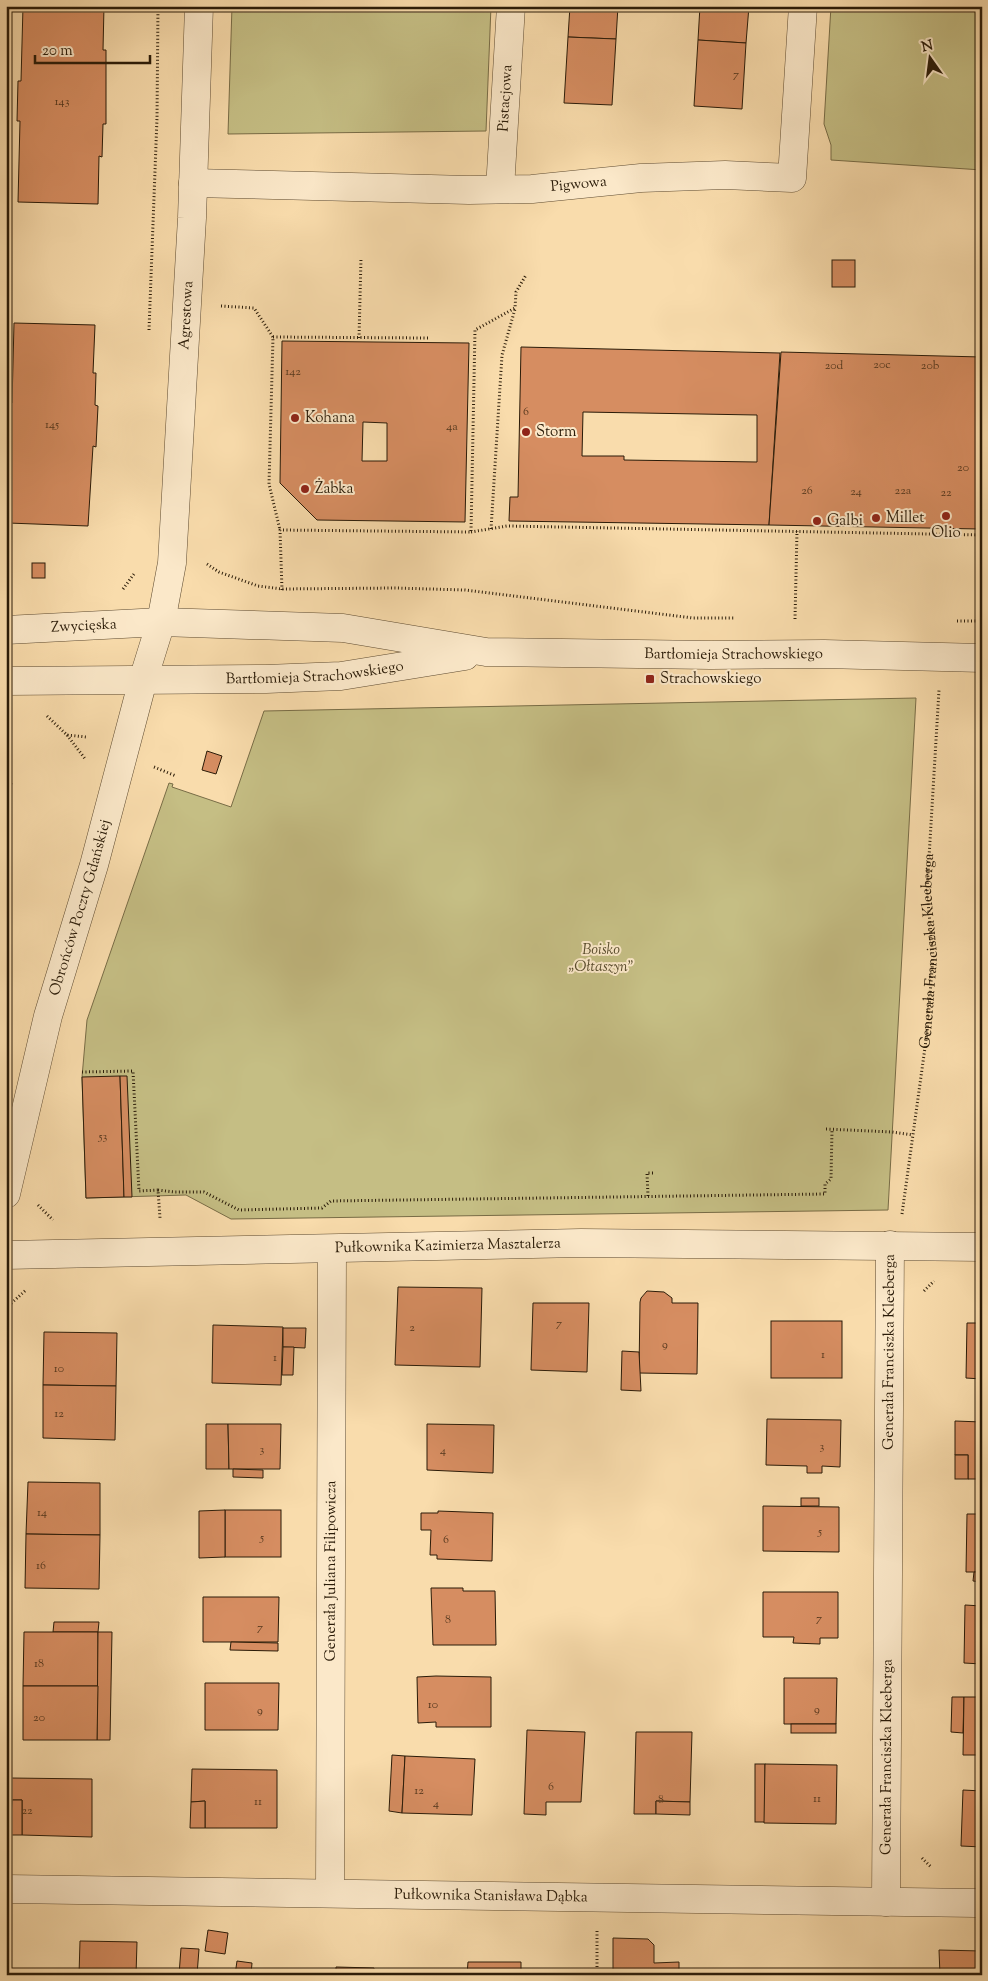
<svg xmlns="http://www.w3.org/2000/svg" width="988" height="1981" font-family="'Sorts Mill Goudy',serif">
<rect width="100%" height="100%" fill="#f9dcac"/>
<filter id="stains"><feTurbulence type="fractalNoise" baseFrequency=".004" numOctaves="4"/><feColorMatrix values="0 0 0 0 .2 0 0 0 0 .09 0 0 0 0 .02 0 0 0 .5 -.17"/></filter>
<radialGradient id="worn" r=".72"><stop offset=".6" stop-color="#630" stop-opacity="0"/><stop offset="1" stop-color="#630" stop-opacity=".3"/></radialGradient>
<g fill="#c5be84" stroke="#786c46">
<polygon points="232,6 491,6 486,131 228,134"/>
<polygon points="831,6 982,6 982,170 831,160 831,145 824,124"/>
<polygon points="916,698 888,1210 231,1219 186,1195 86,1198 82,1077 87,1020 169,783 173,784 172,787 231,807 264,711"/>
</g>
<g fill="#d68d61" stroke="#2a1b08" fill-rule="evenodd">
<polygon points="23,6 104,6 103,50 106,50 106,124 103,124 102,157 99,156 98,204 18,202 20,121 17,121 18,81 21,81"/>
<polygon points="570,6 618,6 616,39 568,37"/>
<polygon points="700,6 749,6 746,43 698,40"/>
<polygon points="568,37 616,39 612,105 564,103"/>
<polygon points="698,40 746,43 742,109 694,106"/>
<rect x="832" y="260" width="23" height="27"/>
<polygon points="14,323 95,325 93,373 96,373 95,405 98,406 96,447 93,446 88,526 8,523 10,444 7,444 9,403 12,403"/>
<path d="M282 341 469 343 465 522 317 520 280 483ZM363 422 387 423V461H362Z"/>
<path d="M521 347 780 353 769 525 509 521 510 497H518ZM583 412 757 415V462L624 460V456H582Z"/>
<polygon points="781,352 982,357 980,529 769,525"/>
<rect x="32" y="563" width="13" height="15"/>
<polygon points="207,751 222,756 216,774 202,770"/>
<polygon points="6,781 12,783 6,807"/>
<polygon points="120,1076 124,1197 86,1198 82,1077"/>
<polygon points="120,1076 127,1076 132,1197 124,1197"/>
<polygon points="398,1287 482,1288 480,1367 395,1365"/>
<polygon points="647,1291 664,1292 672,1298 672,1303 698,1303 697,1374 639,1373 640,1302 641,1298"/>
<polygon points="533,1303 589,1303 587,1372 531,1370"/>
<rect x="771" y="1321" width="71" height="57"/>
<polygon points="967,1323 982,1323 982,1379 966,1378"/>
<polygon points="213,1325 283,1327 281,1385 212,1383"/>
<polygon points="283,1328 306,1328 305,1348 283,1347"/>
<polygon points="44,1332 117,1333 116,1386 43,1385"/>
<polygon points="283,1347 294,1347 293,1375 282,1375"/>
<polygon points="622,1351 639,1352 641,1391 621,1390"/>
<polygon points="43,1385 116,1386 115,1440 43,1438"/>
<polygon points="767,1419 841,1420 840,1467 822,1466 822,1473 807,1473 807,1466 766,1465"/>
<polygon points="955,1421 982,1422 982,1479 968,1479 968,1455 955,1455"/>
<polygon points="206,1424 228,1424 229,1469 206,1469"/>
<polygon points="228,1424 281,1424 280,1469 229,1469"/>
<polygon points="427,1424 494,1425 493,1473 427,1470"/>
<rect x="955" y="1455" width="13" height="24"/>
<polygon points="233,1469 263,1470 263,1478 233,1477"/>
<polygon points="28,1482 100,1483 100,1535 26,1534"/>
<rect x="801" y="1498" width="18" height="8"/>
<polygon points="763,1506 839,1507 839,1552 763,1551"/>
<rect x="225" y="1510" width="56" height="47"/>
<polygon points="225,1510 225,1557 199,1558 199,1511"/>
<polygon points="438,1511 493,1513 492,1561 437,1559 437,1555 430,1555 431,1530 421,1530 421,1513 438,1513"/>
<polygon points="967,1514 982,1514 982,1572 966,1572"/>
<polygon points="26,1534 100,1535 99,1589 25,1588"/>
<polygon points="974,1572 982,1572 982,1582 973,1581"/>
<polygon points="431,1588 463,1588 463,1591 495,1591 496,1645 433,1645"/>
<polygon points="763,1592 838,1592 838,1638 820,1638 820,1644 793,1643 794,1637 763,1637"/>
<polygon points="203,1597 279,1597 278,1642 203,1642"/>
<polygon points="965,1605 982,1606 982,1664 964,1663"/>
<polygon points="54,1622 99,1622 98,1632 53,1632"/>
<polygon points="24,1632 98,1632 98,1686 23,1686"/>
<polygon points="98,1632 112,1632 110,1740 97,1740"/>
<polygon points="231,1642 278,1643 278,1651 230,1650"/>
<polygon points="436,1676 491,1677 491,1727 436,1727 436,1722 418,1723 417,1677"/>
<polygon points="784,1678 837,1678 836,1724 784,1724"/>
<polygon points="205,1683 279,1683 278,1730 205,1730"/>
<polygon points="23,1686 98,1686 97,1740 23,1740"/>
<polygon points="952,1697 964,1697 963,1733 951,1732"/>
<polygon points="964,1697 982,1697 982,1755 963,1755"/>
<rect x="791" y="1724" width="45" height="9"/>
<polygon points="527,1730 585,1732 581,1802 546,1802 546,1815 524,1814"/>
<polygon points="636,1732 692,1732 690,1802 656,1801 656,1814 634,1814"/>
<polygon points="392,1755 405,1756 402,1813 389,1811"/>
<polygon points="405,1756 475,1759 472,1815 402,1813"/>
<rect x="755" y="1764" width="10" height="58"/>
<polygon points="765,1764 837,1765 836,1824 764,1823"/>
<polygon points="192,1769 277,1770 277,1828 205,1828 205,1801 191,1802"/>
<polygon points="11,1778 92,1779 92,1837 22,1835 22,1800 11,1800"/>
<polygon points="963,1790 982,1791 982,1847 961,1846"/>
<polygon points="12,1800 22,1800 22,1835 10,1835"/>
<polygon points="205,1801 205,1828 190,1828 191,1802"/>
<polygon points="656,1801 690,1802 690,1815 656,1814"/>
<polygon points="208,1930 228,1933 225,1954 205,1951"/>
<polygon points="613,1938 648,1939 654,1945 654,1963 679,1962 679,1975 613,1975"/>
<polygon points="80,1941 137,1942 136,1975 79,1975"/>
<polygon points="181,1948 199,1949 197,1975 179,1975"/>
<polygon points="939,1950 982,1951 982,1975 940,1975"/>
<polygon points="237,1961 252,1963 251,1975 235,1975"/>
<polygon points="468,1962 521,1962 521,1970 542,1971 542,1975 467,1975"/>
<polygon points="336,1967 374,1968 374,1975 336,1975"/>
</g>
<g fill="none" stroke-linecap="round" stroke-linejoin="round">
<g stroke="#5e4b31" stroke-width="29">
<g id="minor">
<path id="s2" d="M193 183 469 190 532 189 641 178 725 175 792 178 803 6"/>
<path id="s3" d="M500 189 511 6"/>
<path id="s4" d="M6 630 161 622 343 628 486 652 711 655 824 654 982 658"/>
<path id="s5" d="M6 681 266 679 341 676 465 656"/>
<path id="s6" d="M6 1194 48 1016 94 865 143 680 161 622 172 563 192 218 199 6"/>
<path id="s7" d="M6 1255 581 1243 982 1247"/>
<path id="s8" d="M6 1889 976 1903"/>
<path id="s9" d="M330 1893 332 1249"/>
<path id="s10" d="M886 1902 890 1245"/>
</g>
</g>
<g stroke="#2a1b08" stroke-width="3" stroke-dasharray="1 2.5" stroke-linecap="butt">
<polyline points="221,306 254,308 273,337 269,484 280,530"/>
<polyline points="149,330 157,118 158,6"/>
<polyline points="273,337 428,338"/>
<polyline points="359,338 361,258"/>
<polyline points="491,529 502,355 515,309"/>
<polyline points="471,532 507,526 982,535"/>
<polyline points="207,564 219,572 258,586 282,589 395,588 465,590 693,618 734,618"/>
<polyline points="123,589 134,574"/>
<polyline points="282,590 280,530 471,532 475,330 515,308 516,292 526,275"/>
<polyline points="795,619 797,531"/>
<polyline points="957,621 982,621"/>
<polyline points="47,716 67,735 86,737"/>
<polyline points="67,735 86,760"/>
<polyline points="154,767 176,776"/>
<polyline points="82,1072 133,1071 139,1191 158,1190 160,1218"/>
<polyline points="826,1129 892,1132 913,1135"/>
<polyline points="158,1190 174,1192 204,1192 239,1210 322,1208 331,1201 825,1194 825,1184 831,1179 832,1130"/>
<polyline points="648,1196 647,1173 654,1173"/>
<polyline points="38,1205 53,1220"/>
<path id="s1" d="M902 1214 927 1033 933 957 927 891 939 690"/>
<polyline points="924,1291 934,1281"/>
<polyline points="6,1308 26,1290"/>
<polyline points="922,1858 931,1867"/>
<polyline points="597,1931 597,1975"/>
</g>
<use href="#minor" stroke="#fbe8c9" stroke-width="28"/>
</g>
<g fill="#8f2418" stroke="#fbe8c9" stroke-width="2">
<circle cx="295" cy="418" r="5"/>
<circle cx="526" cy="432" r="5"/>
<circle cx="305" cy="489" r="5"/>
<circle cx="946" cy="516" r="5"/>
<circle cx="876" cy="518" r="5"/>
<circle cx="817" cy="521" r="5"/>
<rect x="645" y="674" width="10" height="10" rx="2.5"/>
</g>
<g text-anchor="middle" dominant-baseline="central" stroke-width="4" stroke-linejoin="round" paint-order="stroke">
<g font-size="12" fill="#55381e">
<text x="736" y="75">7</text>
<text x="62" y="102">143</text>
<text x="882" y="365">20c</text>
<text x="834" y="366">20d</text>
<text x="930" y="366">20b</text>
<text x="293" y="372">142</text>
<text x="526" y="412">6</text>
<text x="52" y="425">145</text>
<text x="452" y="427">4a</text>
<text x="963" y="468">20</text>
<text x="807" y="491">26</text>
<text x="903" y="491">22a</text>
<text x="856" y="492">24</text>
<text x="946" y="493">22</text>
<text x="103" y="1137">53</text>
<text x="559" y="1324">7</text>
<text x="412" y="1328">2</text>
<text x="665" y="1345">9</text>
<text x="823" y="1355">1</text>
<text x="275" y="1358">1</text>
<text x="59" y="1369">10</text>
<text x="59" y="1414">12</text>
<text x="822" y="1447">3</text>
<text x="262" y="1450">3</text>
<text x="443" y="1451">4</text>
<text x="42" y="1513">14</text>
<text x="820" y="1532">5</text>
<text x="262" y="1538">5</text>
<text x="446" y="1540">6</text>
<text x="41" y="1566">16</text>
<text x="819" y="1619">7</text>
<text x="448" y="1620">8</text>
<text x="260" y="1628">7</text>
<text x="39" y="1664">18</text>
<text x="433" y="1705">10</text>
<text x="817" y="1710">9</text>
<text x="260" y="1711">9</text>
<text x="39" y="1718">20</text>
<text x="551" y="1787">6</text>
<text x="419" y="1791">12</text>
<text x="817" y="1799">11</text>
<text x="661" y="1800">8</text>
<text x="258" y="1802">11</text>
<text x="436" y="1804">4</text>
<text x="27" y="1811">22</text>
</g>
<g font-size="15" fill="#2a1b08" stroke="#fbe8c9">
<text stroke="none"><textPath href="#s3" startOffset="91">Pistacjowa</textPath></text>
<text stroke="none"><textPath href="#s2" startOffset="386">Pigwowa</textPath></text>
<text stroke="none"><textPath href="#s6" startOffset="901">Agrestowa</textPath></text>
<text stroke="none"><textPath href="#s4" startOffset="78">Zwycięska</textPath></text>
<text stroke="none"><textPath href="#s4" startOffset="730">Bartłomieja Strachowskiego</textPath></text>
<text stroke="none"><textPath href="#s5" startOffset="309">Bartłomieja Strachowskiego</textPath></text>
<text stroke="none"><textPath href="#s6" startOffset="296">Obrońców Poczty Gdańskiej</textPath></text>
<text stroke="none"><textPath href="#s1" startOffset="265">Generała Franciszka Kleeberga</textPath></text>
<text stroke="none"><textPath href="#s7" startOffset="442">Pułkownika Kazimierza Masztalerza</textPath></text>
<text stroke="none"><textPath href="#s10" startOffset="550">Generała Franciszka Kleeberga</textPath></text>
<text stroke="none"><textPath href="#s9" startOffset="322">Generała Juliana Filipowicza</textPath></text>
<text stroke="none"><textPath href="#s10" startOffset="145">Generała Franciszka Kleeberga</textPath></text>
<text stroke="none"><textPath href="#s8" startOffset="485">Pułkownika Stanisława Dąbka</textPath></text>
</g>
<g font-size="15" fill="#2a1b08" stroke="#fbe8c9" text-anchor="start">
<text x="305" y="418">Kohana</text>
<text x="536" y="432">Storm</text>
<text x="315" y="489">Żabka</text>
<text x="886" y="518">Millet</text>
<text x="827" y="521">Galbi</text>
<text x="946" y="533" text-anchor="middle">Olio</text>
<text x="660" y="679">Strachowskiego</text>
</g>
<g font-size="15" font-style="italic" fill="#584c2d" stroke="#fbe8c9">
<text x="601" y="950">Boisko<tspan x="601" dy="17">„Ołtaszyn”</tspan></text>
</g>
</g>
<rect width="988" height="1981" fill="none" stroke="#f9dcac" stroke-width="25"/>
<rect x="8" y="8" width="973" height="1966" fill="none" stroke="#2a1b08" stroke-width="2.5"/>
<rect x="12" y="12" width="963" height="1956" fill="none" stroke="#2a1b08"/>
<g transform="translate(930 58) rotate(346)" stroke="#fbe8c9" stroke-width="4" paint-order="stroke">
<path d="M0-4L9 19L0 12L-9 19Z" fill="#2a1b08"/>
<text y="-8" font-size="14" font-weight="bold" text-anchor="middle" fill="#2a1b08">N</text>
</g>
<path d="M35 55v8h115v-8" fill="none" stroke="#2a1b08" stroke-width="2.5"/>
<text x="42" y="55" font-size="15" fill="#2a1b08" stroke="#fbe8c9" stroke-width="4" paint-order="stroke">20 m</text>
<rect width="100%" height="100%" filter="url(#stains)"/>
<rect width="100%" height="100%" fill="url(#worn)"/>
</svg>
